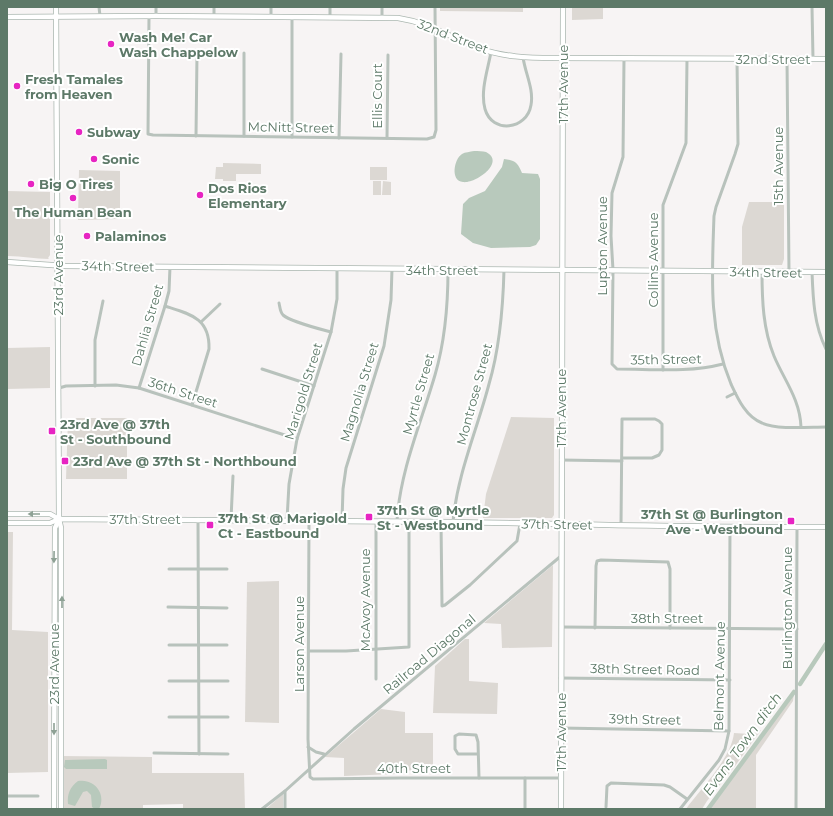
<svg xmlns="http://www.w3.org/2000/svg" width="833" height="816" font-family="Montserrat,sans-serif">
<rect width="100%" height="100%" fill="#f7f4f4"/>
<g fill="#dcd8d3">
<polygon points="440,7 523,7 523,12 440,11"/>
<polygon points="572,7 603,7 603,19 572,20"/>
<polygon points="223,163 261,164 261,174 236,174 236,181 223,181 223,179 215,179 216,167 223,167"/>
<rect x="370" y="167" width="17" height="13"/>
<polygon points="79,170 120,171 120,219 78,220"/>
<rect x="373" y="181" width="8" height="14"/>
<polygon points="383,181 391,182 391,195 382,195"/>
<path d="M7 191 50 192V255L48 258 49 259C35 259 22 256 8 256L7 254Z"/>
<polygon points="749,202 784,202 784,259 782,265 742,265 742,227"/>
<polygon points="50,347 50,388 7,389 7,348"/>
<polygon points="511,417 554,418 554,515 552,518 483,518 486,494"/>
<polygon points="68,418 127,418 127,479 66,479"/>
<polygon points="7,532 13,532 12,630 48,632 48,772 7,773"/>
<polygon points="553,565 552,647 502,648 501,624 484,623"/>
<polygon points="279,581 279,723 245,722 247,582"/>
<polygon points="465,639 469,639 469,681 498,683 497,714 433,713 435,666"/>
<polygon points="794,694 793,701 756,755 756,809 710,809"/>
<polygon points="381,709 405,712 405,733 433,733 433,771 396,770 395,774 344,776 344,758 325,757"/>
<path d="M761 730 735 766 707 801 702 809H686C701 788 731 759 734 733L750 734Z"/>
<polygon points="61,756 152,757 152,773 244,773 245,809 183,809 183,804 143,805 143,809 61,809"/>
<polygon points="283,794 283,809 266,809"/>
</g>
<g fill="#b8c9bc">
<path d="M474 151C478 151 483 151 486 152 506 162 476 184 463 182 450 181 454 159 462 154 465 152 470 152 474 151Z"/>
<path d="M504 159C515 160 518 163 522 173L538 174 540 179V239L536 245 530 247 491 248 473 243 461 234 463 204 469 198 485 191 502 167Z"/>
<polygon points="105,759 107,760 107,769 66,769 64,767 65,760 66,760"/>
<path d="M78 781C94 778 107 794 99 809H95L92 807 91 795 87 791 83 792 75 806 68 804C67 794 70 787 78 781Z"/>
</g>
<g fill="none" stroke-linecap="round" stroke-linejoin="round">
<g stroke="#b8c9bc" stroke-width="4.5">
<polyline points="800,684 826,644"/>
<polyline points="708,809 794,692"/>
</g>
<g stroke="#abb7b0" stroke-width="6">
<g id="secondary">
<polyline points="56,7 59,519 61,528 61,809"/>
<path d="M7 17 156 16 398 18C431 23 449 37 478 48 503 57 528 58 554 58L826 59"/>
<polyline points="7,262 66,266 826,272"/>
<polyline points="7,514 50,514 59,519"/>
<path d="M7 523H50L59 519C190 519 321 520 452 522 577 524 701 528 826 527"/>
<polyline points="54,809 55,528 59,519"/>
<polyline points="561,809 563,7"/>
</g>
</g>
<g stroke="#b8c2bc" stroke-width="3">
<polyline points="99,7 100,16"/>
<polyline points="330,7 330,18"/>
<polyline points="382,7 382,18"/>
<polyline points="812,7 813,59"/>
<polyline points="149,16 148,134 153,135 427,139 434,137 436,130 435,7"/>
<polyline points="156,16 156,7"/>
<polyline points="214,17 214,7"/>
<polyline points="271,17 271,7"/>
<path d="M491 52C488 69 480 91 485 109 492 134 527 130 531 105 534 89 525 73 523 57"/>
<path d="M624 59 623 157 612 193 611 236 613 270 612 364 617 369C653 369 688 373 723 364"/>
<path d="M737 59 738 144 735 154 716 207 714 216C712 274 708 329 731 384 738 399 746 417 762 423 777 430 809 427 826 427"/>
<polyline points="787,59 789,272"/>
<polyline points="196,136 197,54"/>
<polyline points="244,136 244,53"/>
<polyline points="292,137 292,18"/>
<polyline points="339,138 341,54"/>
<polyline points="387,138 388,55"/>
<path d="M762 271C762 300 763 329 774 356 784 380 800 399 801 427"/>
<path d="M812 272C813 299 814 325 826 349"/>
<path d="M279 303C280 307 280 312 283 315 291 322 320 329 331 332"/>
<path d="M165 306C190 314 210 318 209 349L192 405"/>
<polyline points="201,322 220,304"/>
<polyline points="262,369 314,386"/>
<polyline points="663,370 663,205 686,143 687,59"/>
<polyline points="95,386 95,340 103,301"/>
<polyline points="59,388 66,386 116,385 139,388 297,439"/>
<polyline points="139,388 165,306 169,291 170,267"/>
<polyline points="727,397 735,393"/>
<polyline points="561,460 622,461"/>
<polyline points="198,519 199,754"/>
<polyline points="231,519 233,476"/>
<polyline points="287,520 289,484 297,439 331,332 337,299 337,269"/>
<polyline points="309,520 308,739 310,777 313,779 400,778 561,778"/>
<polyline points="342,521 343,489 346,468 384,346 391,300 392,269"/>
<path d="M397 521C400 471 421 423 435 375 445 341 448 305 448 270"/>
<polyline points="441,522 442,606 445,605 470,585 517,541 520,524"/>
<path d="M453 522C457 475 477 430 489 384 500 347 503 309 504 270"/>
<polyline points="621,525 622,419 655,419 659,421 662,424 662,450 659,455 652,458 622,458"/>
<polyline points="169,569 227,569"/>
<polyline points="168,607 227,608"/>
<polyline points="561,627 797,629"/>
<polyline points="595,628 596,566 597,561 601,560 668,562 670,569 670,628"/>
<polyline points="169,645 227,645"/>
<polyline points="309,651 346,651 409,647 409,521"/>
<polyline points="560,678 730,680"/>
<polyline points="376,679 376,521"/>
<polyline points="169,681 228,681"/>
<polyline points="169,717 228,717"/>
<polyline points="561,728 729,731"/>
<polyline points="308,747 316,752 324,754"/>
<polyline points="154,753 228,754"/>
<polyline points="478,754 458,754 455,749 455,736 459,734 476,735 478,742 479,778"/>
<polyline points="7,796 38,796"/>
<polyline points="606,807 607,786 611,783 664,785 670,787 687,799"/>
<polyline points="262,809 285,791 354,729 561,556"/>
<polyline points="285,809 285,791"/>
<polyline points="525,809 525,778"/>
<polyline points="680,809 719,760 725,749 729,731 730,527"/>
<polyline points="796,809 797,528"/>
</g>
<use href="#secondary" stroke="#fff" stroke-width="4.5"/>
</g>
<defs><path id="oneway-solid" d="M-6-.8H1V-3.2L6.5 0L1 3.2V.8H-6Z"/></defs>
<g fill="#8ea195">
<use href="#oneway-solid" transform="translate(34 514) rotate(-180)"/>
<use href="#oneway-solid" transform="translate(54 557) rotate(91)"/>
<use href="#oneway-solid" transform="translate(62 602) rotate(-90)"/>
<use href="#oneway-solid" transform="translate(54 729) rotate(90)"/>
</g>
<g fill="#e724c2" stroke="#fff" stroke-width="1.5">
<circle cx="111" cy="44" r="4"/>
<circle cx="17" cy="86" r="4"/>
<circle cx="79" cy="132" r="4"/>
<circle cx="94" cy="159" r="4"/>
<circle cx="31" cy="184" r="4"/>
<circle cx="200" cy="195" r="4"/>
<circle cx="73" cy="198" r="4"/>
<circle cx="87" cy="236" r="4"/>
<rect x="48" y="427" width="8" height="8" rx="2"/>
<rect x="61" y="457" width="8" height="8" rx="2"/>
<rect x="365" y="513" width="8" height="8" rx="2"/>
<rect x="787" y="517" width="8" height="8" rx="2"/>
<rect x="206" y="521" width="8" height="8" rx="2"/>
</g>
<g text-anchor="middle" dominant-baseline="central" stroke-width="4" stroke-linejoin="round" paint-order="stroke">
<g font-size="13" fill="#5d7968" stroke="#fff">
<text transform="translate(453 36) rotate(21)">32nd Street</text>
<text x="773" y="59">32nd Street</text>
<text transform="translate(563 84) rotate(-90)">17th Avenue</text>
<text transform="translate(377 96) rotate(-90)">Ellis Court</text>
<text transform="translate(291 127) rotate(1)">McNitt Street</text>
<text transform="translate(778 166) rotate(-90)">15th Avenue</text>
<text transform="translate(602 246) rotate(-90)">Lupton Avenue</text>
<text transform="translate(653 260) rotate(-90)">Collins Avenue</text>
<text transform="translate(118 266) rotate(1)">34th Street</text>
<text x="442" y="270">34th Street</text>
<text transform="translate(766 272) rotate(1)">34th Street</text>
<text transform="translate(58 275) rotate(-90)">23rd Avenue</text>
<text transform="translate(147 325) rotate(-74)">Dahlia Street</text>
<text transform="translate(666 359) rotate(-1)">35th Street</text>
<text transform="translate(303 391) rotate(-73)">Marigold Street</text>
<text transform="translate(183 392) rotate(18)">36th Street</text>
<text transform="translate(359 392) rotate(-73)">Magnolia Street</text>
<text transform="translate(418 394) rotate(-74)">Myrtle Street</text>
<text transform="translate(474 394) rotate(-75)">Montrose Street</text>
<text transform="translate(561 408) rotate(-90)">17th Avenue</text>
<text x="145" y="519">37th Street</text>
<text transform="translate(557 524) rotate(1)">37th Street</text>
<text transform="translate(365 600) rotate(-90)">McAvoy Avenue</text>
<text transform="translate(787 608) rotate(-90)">Burlington Avenue</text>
<text x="667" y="618">38th Street</text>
<text transform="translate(299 644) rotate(-90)">Larson Avenue</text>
<text transform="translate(429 654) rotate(-40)">Railroad Diagonal</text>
<text transform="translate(54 664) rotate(-90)">23rd Avenue</text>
<text transform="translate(645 669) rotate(1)">38th Street Road</text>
<text transform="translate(719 676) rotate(-89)">Belmont Avenue</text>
<text transform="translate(645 719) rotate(1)">39th Street</text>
<text transform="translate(561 732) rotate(-90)">17th Avenue</text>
<text x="414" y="768">40th Street</text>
</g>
<g font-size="13" font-weight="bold" fill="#5d7968" stroke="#fff" text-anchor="start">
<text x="119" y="37">Wash Me! Car<tspan x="119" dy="15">Wash Chappelow</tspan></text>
<text x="25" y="79">Fresh Tamales<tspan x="25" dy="15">from Heaven</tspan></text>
<text x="87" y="132">Subway</text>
<text x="102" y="159">Sonic</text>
<text x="39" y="184">Big O Tires</text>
<text x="208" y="188">Dos Rios<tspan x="208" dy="15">Elementary</tspan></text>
<text x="73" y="212" text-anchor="middle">The Human Bean</text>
<text x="95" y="236">Palaminos</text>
<text x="60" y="424">23rd Ave @ 37th<tspan x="60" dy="15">St - Southbound</tspan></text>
<text x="73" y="461">23rd Ave @ 37th St - Northbound</text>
<text x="377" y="510">37th St @ Myrtle<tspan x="377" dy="15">St - Westbound</tspan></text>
<text x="783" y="514" text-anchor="end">37th St @ Burlington<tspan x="783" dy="15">Ave - Westbound</tspan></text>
<text x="218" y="518">37th St @ Marigold<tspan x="218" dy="15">Ct - Eastbound</tspan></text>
</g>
<g font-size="14" font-style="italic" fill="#5c7b63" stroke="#fff">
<text transform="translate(742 744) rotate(-54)">Evans Town ditch</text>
</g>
</g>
<rect width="833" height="816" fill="none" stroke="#5d7968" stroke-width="16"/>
</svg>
